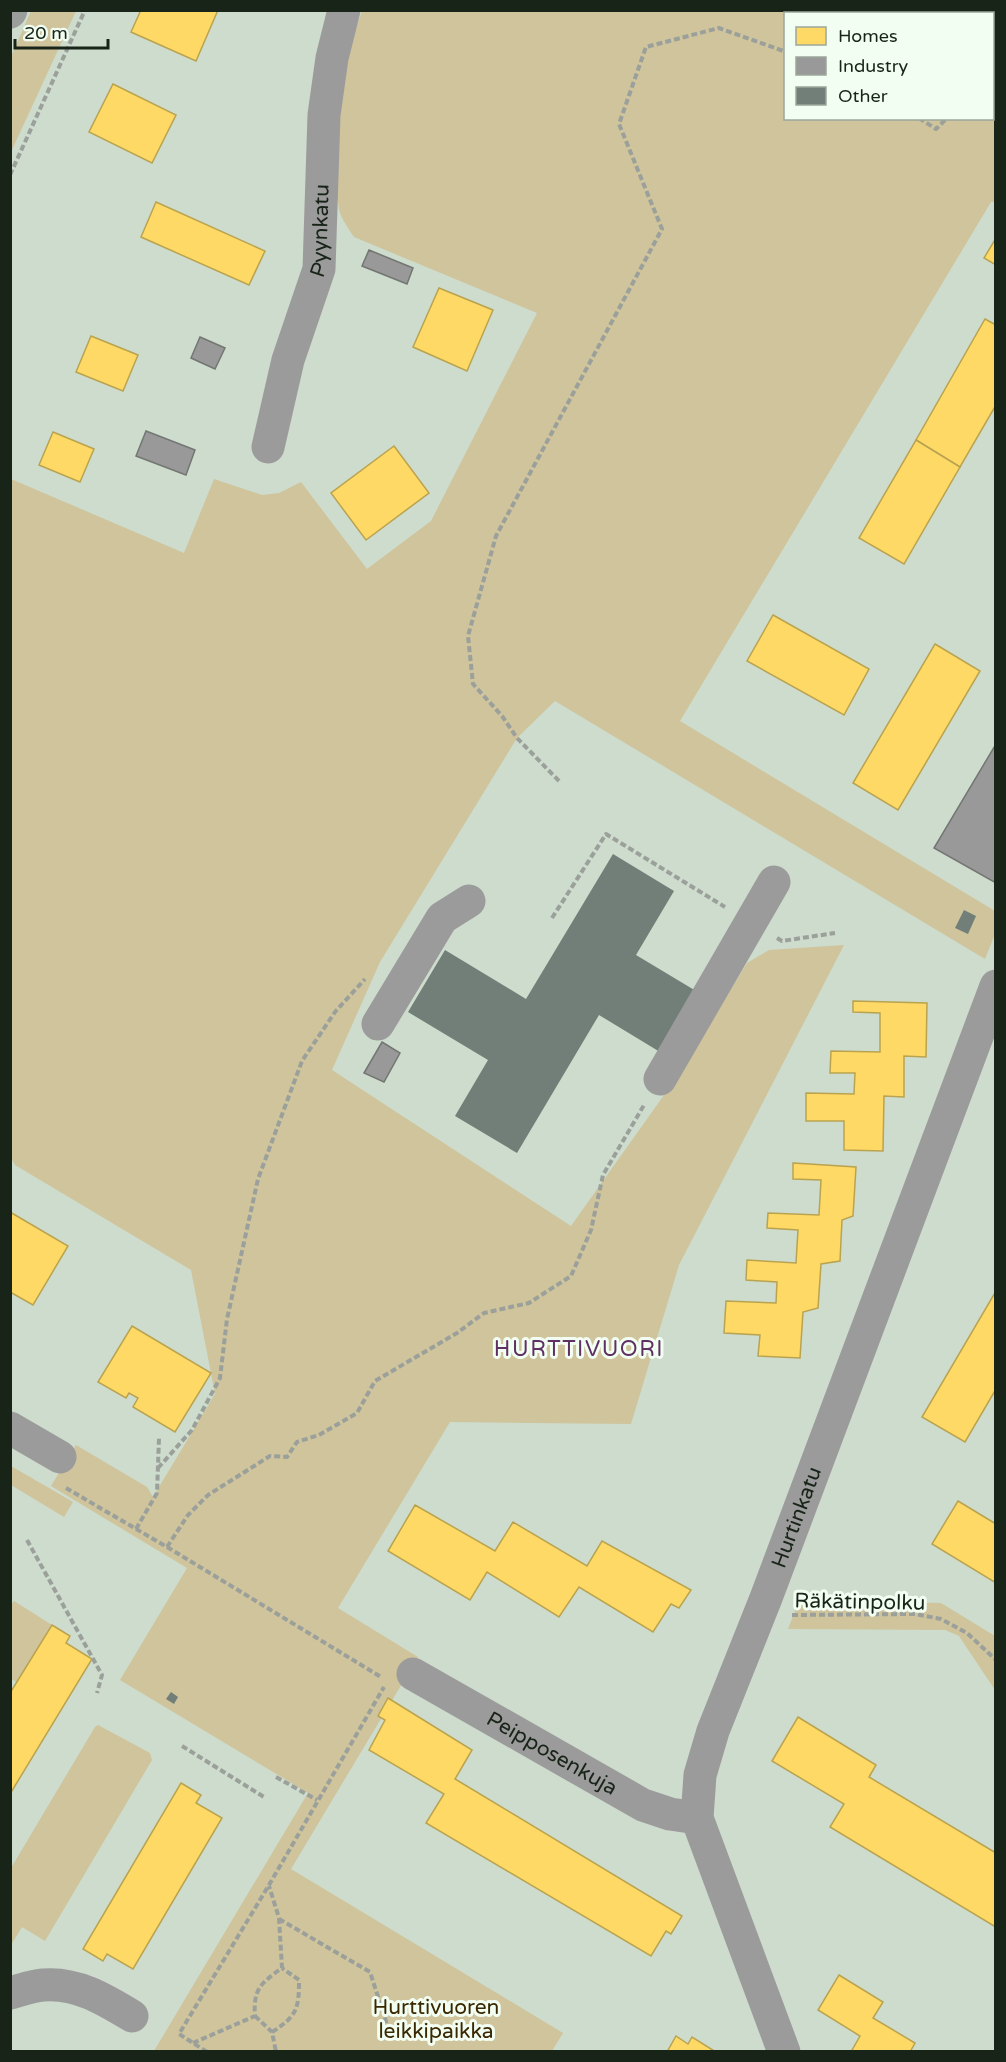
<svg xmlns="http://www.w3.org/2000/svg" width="1006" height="2062" font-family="'Varela Round',sans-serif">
<rect width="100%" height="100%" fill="#cddccc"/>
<g fill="#cfc49c" fill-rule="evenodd">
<polygon points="31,11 76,11 11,152 11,57"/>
<path d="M362 11H995V202H991L680 721 995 911V934L985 959 555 701 517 738 380 962 332 1070 571 1226 669 1088 747 963 769 950 844 945 679 1265 631 1424 450 1422 338 1608 418 1657 291 1869 563 2033 552 2051H154L308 1793 120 1680 187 1568 51 1486 76 1445 147 1487 153 1497 215 1394 191 1270 15 1165 11 1158 10 1068 12 1065 10 1064 11 479 184 553 214 479 262 495 279 493 301 482 367 569 431 521 537 313 354 237C349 229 341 219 339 209 327 149 342 67 362 11ZM786 14H992V118H786Z"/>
<polygon points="11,1466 73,1502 64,1517 11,1485"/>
<polygon points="14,1601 52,1625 17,1682 11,1679 10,1606"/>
<polygon points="799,1601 941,1603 995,1636 995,1690 959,1636 945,1630 788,1629"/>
<polygon points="98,1725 150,1753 152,1760 45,1941 22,1927 11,1945 11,1868 95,1727"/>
</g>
<g fill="#ffd966" stroke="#baa34f" stroke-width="1.5">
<polygon points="141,10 218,10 196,61 131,32"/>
<polygon points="113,84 176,115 152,163 89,132"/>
<polygon points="156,202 265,251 249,285 141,237"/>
<polygon points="996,238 996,265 984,258"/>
<polygon points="439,288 493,310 467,371 413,347"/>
<polygon points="985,319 996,325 996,405 960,467 916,440"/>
<polygon points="91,336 138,355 123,391 76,372"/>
<polygon points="53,432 94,449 80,482 39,465"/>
<polygon points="916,440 960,467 904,564 859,538"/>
<polygon points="394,446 429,493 366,540 331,493"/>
<polygon points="773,615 869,669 844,715 747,661"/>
<polygon points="935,644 980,671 898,810 853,783"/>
<polygon points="853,1001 927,1003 926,1057 904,1056 904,1097 884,1096 883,1151 844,1150 844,1121 806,1121 806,1093 854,1094 855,1073 830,1073 831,1051 880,1052 880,1013 853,1012"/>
<polygon points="793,1163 856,1167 853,1216 842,1220 840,1261 821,1264 818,1308 803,1312 800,1358 758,1356 760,1335 724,1333 726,1301 776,1303 777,1282 746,1280 747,1260 796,1263 798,1230 767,1228 768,1213 819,1215 821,1180 793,1179"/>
<polygon points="10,1212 68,1246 33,1305 10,1292"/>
<polygon points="996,1291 996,1389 965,1442 922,1417"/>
<polygon points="132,1326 211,1373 175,1432 133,1407 138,1398 129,1393 126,1398 98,1382"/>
<polygon points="958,1501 996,1524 996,1583 932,1544"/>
<polygon points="415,1505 495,1551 513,1522 587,1566 602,1541 691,1590 679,1608 671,1604 653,1632 579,1587 559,1617 487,1572 470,1600 388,1551"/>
<polygon points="52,1625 70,1636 66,1643 92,1659 10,1794 10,1693"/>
<polygon points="388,1698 472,1750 455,1779 682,1916 671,1934 666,1931 651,1956 426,1823 444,1794 369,1750 385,1720 378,1716"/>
<polygon points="798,1717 876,1765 869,1777 996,1853 996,1923 994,1926 830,1827 844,1804 772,1761"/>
<polygon points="181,1783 201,1795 196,1803 222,1818 133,1969 107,1954 103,1961 83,1949"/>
<polygon points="839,1975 883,2002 873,2018 915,2043 910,2052 851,2052 860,2036 818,2010"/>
<polygon points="676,2036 688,2044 692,2037 716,2052 667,2052"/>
</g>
<g fill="#999" stroke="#737673" stroke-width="1.5">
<polygon points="369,250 413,268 407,284 362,266"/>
<polygon points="200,337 225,348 215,369 191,358"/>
<polygon points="146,431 195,450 186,475 136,456"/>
<polygon points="996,744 996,883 934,848"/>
<polygon points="382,1042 400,1053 384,1082 364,1073"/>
</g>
<g fill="#717f78">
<polygon points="613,854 674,891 636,955 696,991 660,1052 599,1015 517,1153 455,1116 488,1060 408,1012 445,950 526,999"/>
<polygon points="964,910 976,916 968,934 955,928"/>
<polygon points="171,1692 178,1697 174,1704 166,1699"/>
</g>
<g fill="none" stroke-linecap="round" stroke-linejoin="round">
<g stroke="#9ba09b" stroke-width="4" stroke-dasharray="6 3" stroke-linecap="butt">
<polyline points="992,70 996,67"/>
<polyline points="919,118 936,129 947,118"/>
<polyline points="10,175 85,10"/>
<polyline points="559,781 517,738 502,716 473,684 468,636 496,536 662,229 619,124 646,47 719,28 786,52"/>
<polyline points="552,918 606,834 725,907"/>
<polyline points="777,938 782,941 835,933"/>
<polyline points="158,1468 192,1430 220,1378 227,1319 258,1179 302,1061 335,1012 365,979"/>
<polyline points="66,1488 167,1547 381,1677"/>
<polyline points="136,1529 157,1493 159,1438"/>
<polyline points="27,1540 102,1675 97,1693"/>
<polyline points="167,1547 188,1515 208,1495 270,1456 287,1457 297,1442 319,1435 357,1413 375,1381 457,1333 484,1313 529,1303 571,1276 591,1230 603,1175 644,1105"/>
<polyline points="792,1615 915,1614 941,1619 967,1633 996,1660"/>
<polyline points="182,1746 264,1797"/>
<polyline points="276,1777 317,1800"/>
<polyline points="279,1919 370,1972 390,2034"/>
<polyline points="255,2016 272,2032 276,2052"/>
<path d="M272 2032C297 2016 299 2009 299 1980L282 1968"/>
<path d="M193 2043 255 2016C253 1989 261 1983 282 1968L279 1918 269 1886"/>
<polyline points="207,2052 179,2034 269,1885 384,1687"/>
</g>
<g stroke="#9c9b9c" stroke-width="33">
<path id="s1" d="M268 447 288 360 319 269 324 115 332 58 344 10"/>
<polyline points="378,1024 442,918 469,901"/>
<polyline points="660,1079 774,882"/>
<polyline points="10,1428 60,1457"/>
<path id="s2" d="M413 1674 643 1805 670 1814 697 1818"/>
<path d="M10 1993C21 1990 32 1986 43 1985 76 1982 104 1999 132 2016"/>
<path id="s3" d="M784 2052 697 1818 700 1775 713 1731 766 1598 996 986"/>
</g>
<polyline stroke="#9b9e9b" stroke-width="33" points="10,12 11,10"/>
</g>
<g text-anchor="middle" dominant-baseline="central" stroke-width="6" stroke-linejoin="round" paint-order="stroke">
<g font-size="21" fill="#192419" stroke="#f3fef2">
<text stroke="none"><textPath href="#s1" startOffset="224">Pyynkatu</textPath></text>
<text stroke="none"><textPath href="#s3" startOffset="568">Hurtinkatu</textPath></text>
<text transform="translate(860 1602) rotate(1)">Räkätinpolku</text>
<text stroke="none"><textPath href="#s2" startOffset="160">Peipposenkuja</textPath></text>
</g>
<g font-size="21" fill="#392802" stroke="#f3fef2">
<text x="436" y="2007">Hurttivuoren<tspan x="436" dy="24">leikkipaikka</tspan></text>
</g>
<g font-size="22" letter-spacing="1.5" fill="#5e3064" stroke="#f3fef2">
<text x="579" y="1349">HURTTIVUORI</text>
</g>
</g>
<rect width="1006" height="2062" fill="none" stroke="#192419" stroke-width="24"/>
<rect x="784" y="12" width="210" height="108" fill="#f3fef2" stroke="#9ca79b" stroke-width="1.5"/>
<rect x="796" y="27" width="30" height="18" fill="#ffd966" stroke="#9ca79b" stroke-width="1.5"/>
<text x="838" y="42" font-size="18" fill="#192419">Homes</text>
<rect x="796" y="57" width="30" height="18" fill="#999999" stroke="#9ca79b" stroke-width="1.5"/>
<text x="838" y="72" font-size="18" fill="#192419">Industry</text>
<rect x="796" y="87" width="30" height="18" fill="#717f78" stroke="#9ca79b" stroke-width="1.5"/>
<text x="838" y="102" font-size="18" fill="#192419">Other</text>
<path d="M15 39v9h93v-9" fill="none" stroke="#192419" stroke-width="3"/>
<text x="24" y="39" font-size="18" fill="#192419" stroke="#f3fef2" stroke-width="4.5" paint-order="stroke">20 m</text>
</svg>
